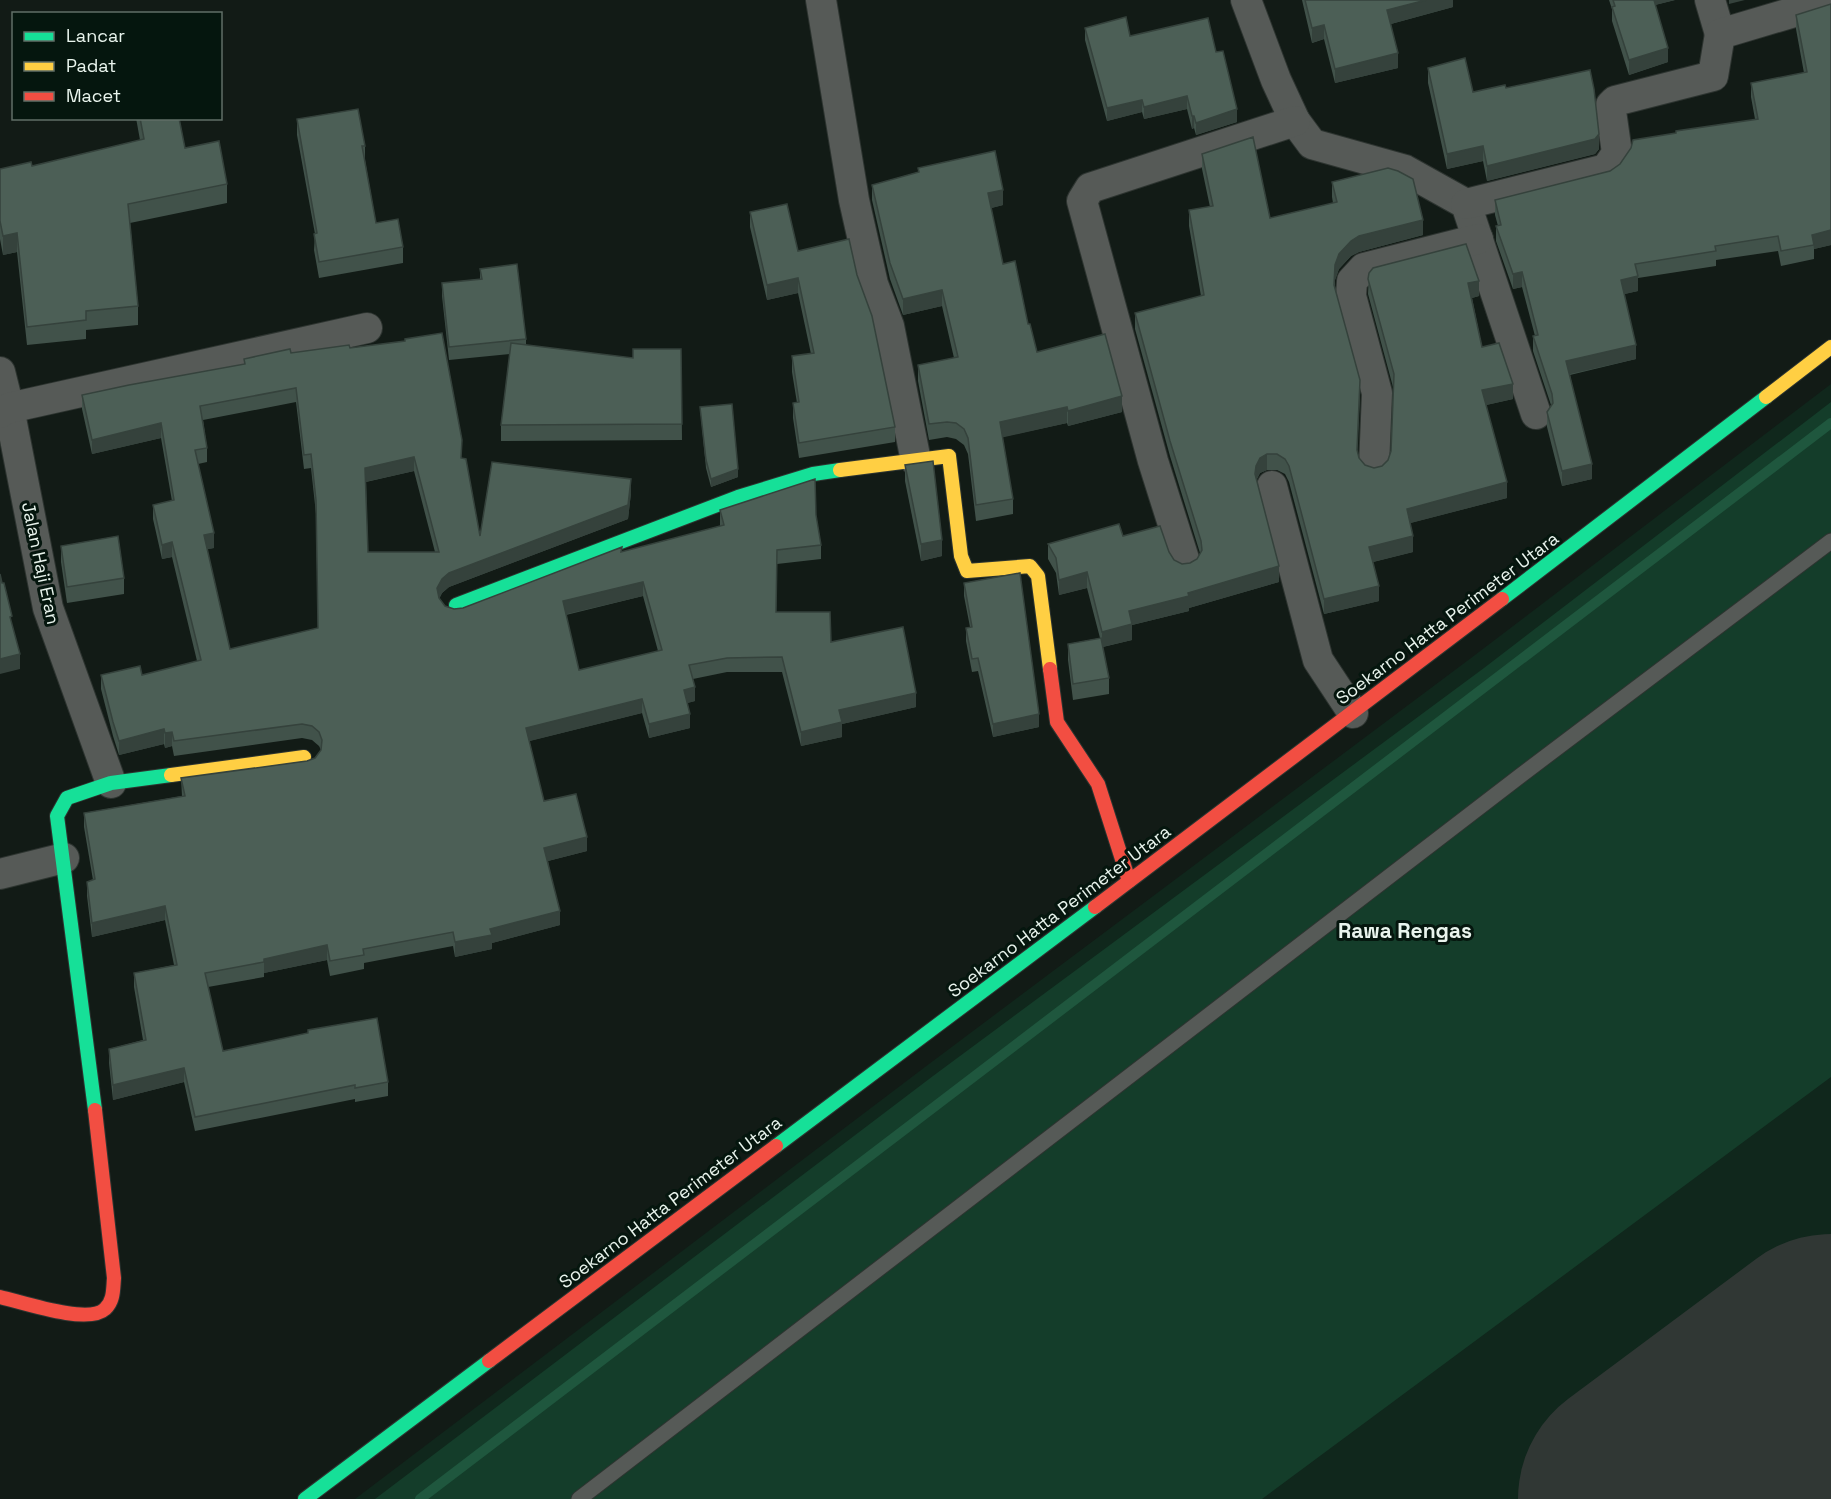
<svg xmlns="http://www.w3.org/2000/svg" width="1831" height="1499" font-family="'Space Grotesk',sans-serif">
<rect width="100%" height="100%" fill="#121b16"/>
<polygon fill="#10271c" points="1831,384 1831,1499 355,1499 929,1064 1471,658"/>
<polygon fill="#143d2a" points="1831,402 1831,1077 1262,1499 375,1499 933,1076 1484,668"/>
<g fill="none" stroke-linecap="round" stroke-linejoin="round">
<polyline stroke="#1f573e" stroke-width="10" points="420,1499 1831,423"/>
<polyline stroke="#303734" stroke-width="250" points="1643,1499 1831,1359"/>
<g stroke="#2d3430" stroke-width="17">
<polyline id="lane" points="579,1499 1520,776 1831,541"/>
</g>
<g stroke="#2d3430" stroke-width="32">
<g id="street">
<polyline points="821,0 854,200 873,284 889,326 916,461"/>
<polyline points="1246,0 1276,80 1295,121 1312,144 1405,170 1466,204 1536,414"/>
<polyline points="1710,0 1720,34"/>
<polyline points="1466,204 1606,169 1617,153 1611,111 1611,105 1615,101 1713,76 1720,34 1831,1"/>
<polyline points="0,372 9,408 48,608 111,783"/>
<polyline points="0,413 9,408 367,328"/>
<polyline points="1374,466 1377,393 1351,296 1352,281 1364,268 1478,239"/>
<polyline points="1272,486 1318,660 1353,713"/>
<polyline points="1185,562 1153,461 1082,201 1090,188 1295,121"/>
<polyline points="0,874 64,858"/>
</g>
</g>
<g stroke="#2d3430" stroke-width="16">
<g id="fast">
<polyline points="1502,599 1766,397"/>
<polyline points="456,605 738,497 813,474 840,470"/>
<polyline points="95,1110 57,816 67,798 111,783 171,775"/>
<polyline points="776,1146 1095,907"/>
<polyline points="305,1499 489,1361"/>
</g>
</g>
<g stroke="#2d3430" stroke-width="16">
<g id="slow">
<polyline points="1766,397 1831,347"/>
<polyline points="840,470 949,456 961,556 967,571 1030,566 1038,576 1050,669"/>
<polyline points="171,775 304,757"/>
</g>
</g>
<g stroke="#2d3430" stroke-width="16">
<g id="jam">
<polyline points="1050,669 1057,722 1098,784 1129,881"/>
<polyline points="1095,907 1502,599"/>
<path d="M0 1297C22 1302 88 1325 105 1309 114 1301 113 1289 114 1278L95 1110"/>
<polyline points="489,1361 776,1146"/>
</g>
</g>
<use href="#lane" stroke="#565a57" stroke-width="15"/>
<use href="#street" stroke="#565a57" stroke-width="30"/>
<use href="#fast" stroke="#16e098" stroke-width="14"/>
<use href="#slow" stroke="#ffcf43" stroke-width="14"/>
<use href="#jam" stroke="#f24e42" stroke-width="14"/>
</g>
<g fill="#41524a" fill-rule="evenodd">
<polygon points="1302,0 1453,0 1453,7 1391,24 1398,68 1335,83 1324,39 1312,43"/>
<polygon points="1609,0 1675,0 1655,5 1668,62 1629,75 1612,21 1612,9"/>
<polygon points="1831,4 1831,245 1814,249 1814,259 1781,266 1778,251 1716,260 1716,266 1638,278 1638,291 1624,294 1636,359 1570,375 1592,479 1562,486 1547,427 1547,412 1551,405 1533,351 1533,336 1535,336 1522,287 1513,289 1496,241 1496,226 1498,226 1495,215 1495,200 1610,171 1755,119 1751,97 1751,83 1804,73 1796,29 1796,15"/>
<polygon points="1085,28 1216,52 1237,122 1196,135 1194,128 1192,129 1187,109 1144,119 1142,112 1107,121 1085,40"/>
<polygon points="1428,68 1473,92 1506,88 1599,149 1595,154 1487,181 1483,161 1447,169 1428,83"/>
<polygon points="136,118 179,118 185,148 227,184 227,203 130,223 138,306 138,325 86,330 86,339 27,345 17,252 3,255 0,239 0,169 32,166 140,140"/>
<polygon points="297,119 365,146 365,160 376,223 403,247 403,263 319,278 314,250 315,234 297,135"/>
<polygon points="1202,154 1270,218 1333,203 1332,197 1332,182 1423,235 1359,252 1351,256 1339,269 1335,280 1335,286 1360,395 1357,452 1359,458 1365,465 1374,468 1382,466 1388,460 1391,451 1393,387 1368,294 1369,273 1479,296 1472,298 1482,347 1513,399 1486,405 1507,498 1410,523 1413,552 1373,562 1379,601 1324,614 1289,482 1285,474 1277,470 1267,470 1260,473 1257,479 1279,582 1189,608 1189,611 1132,625 1132,640 1103,647 1109,678 1109,694 1073,700 1068,660 1068,644 1100,638 1087,588 1059,595 1056,573 1048,559 1048,544 1123,536 1169,552 1174,560 1182,564 1190,563 1197,559 1200,553 1170,456 1135,329 1135,313 1201,296 1189,226 1189,210 1210,207 1202,169"/>
<polygon points="918,168 1003,205 991,208 1003,264 1028,324 1037,352 1122,412 1068,426 1067,423 1002,437 1013,499 1013,514 976,521 968,454 964,445 956,439 947,437 929,440 918,381 918,365 954,358 942,306 903,315 890,279 872,200 872,185 918,172"/>
<polygon points="750,212 798,251 857,275 895,427 895,442 799,458 793,418 793,403 797,403 792,372 792,356 811,354 798,293 767,300 750,227"/>
<polygon points="480,269 526,339 526,345 633,358 681,349 682,440 501,441 501,425 510,354 449,360 442,296 442,283 480,279"/>
<path d="M350 348 462 458 480 536 631 493 628 519 449 587 442 593 439 599 445 606 454 609 463 608 622 552 720 526V510L816 515 821 545V559L777 564 776 612 831 642 916 707 842 724V737L801 746 782 672H727L693 679 695 701 687 703 690 728 649 738 642 713 529 741 544 801 587 851 548 861 560 925 492 943V949L455 957 453 946 364 963V969L330 976 327 960 264 973V977L208 987 223 1051 388 1082V1096L355 1102V1099L195 1131 184 1082 113 1100 109 1063V1049L143 1040 134 987V973L174 965 165 920 92 937 87 896V882L93 880 84 827V813L182 796 181 778 307 761 315 758 321 750 319 746 312 740 302 738 174 756 172 746 165 748 164 744 119 755 113 736 101 689V675H142L197 661 172 557 162 559 153 519V505L172 501 161 438 92 454 82 409V395L244 365V359L291 353ZM296 402 304 469 311 468 316 514 318 629 230 649 207 549 214 548 198 464 207 462V448L203 420ZM414 471 435 552H368L366 482ZM643 596 658 651 579 670 566 615Z"/>
<polygon points="700,407 738,477 711,487 706,468"/>
<polygon points="905,465 942,556 921,561 905,481"/>
<polygon points="61,546 124,578 124,594 67,603 61,562"/>
<polygon points="964,583 1039,727 993,737 978,671 972,672 966,641 966,628 970,627 964,596"/>
</g>
<g fill="#35423c">
<polygon points="1426,0 1453,0 1453,7 1387,25 1387,10"/>
<polygon points="1651,0 1675,0 1651,6"/>
<polygon points="1729,0 1745,0 1729,4"/>
<polygon points="1324,25 1324,39 1312,43 1312,28"/>
<polygon points="1668,48 1668,62 1629,75 1629,60"/>
<polygon points="1398,53 1398,68 1335,83 1335,69"/>
<polygon points="1187,96 1187,109 1144,119 1144,107"/>
<polygon points="1142,100 1142,112 1107,121 1107,108"/>
<polygon points="1237,109 1237,122 1196,135 1196,123"/>
<polygon points="1192,116 1194,116 1194,128 1192,129"/>
<polygon points="1599,134 1599,149 1595,154 1487,181 1487,166"/>
<polygon points="1483,146 1483,161 1447,169 1447,154"/>
<polygon points="1003,190 1003,205 988,209 988,193"/>
<polygon points="1423,220 1423,235 1359,252 1351,256 1339,269 1335,280 1335,265 1339,254 1351,241 1359,236"/>
<polygon points="1831,230 1831,245 1814,249 1812,235"/>
<polygon points="17,233 17,252 3,255 3,236"/>
<polygon points="1522,272 1522,287 1513,289 1513,274"/>
<polygon points="1638,276 1638,291 1621,295 1621,280"/>
<polygon points="798,278 798,293 767,300 767,285"/>
<polygon points="1479,281 1479,296 1468,299 1468,283"/>
<polygon points="942,290 942,306 903,315 903,299"/>
<polygon points="1636,345 1636,359 1566,375 1566,361"/>
<polygon points="1513,384 1513,399 1482,406 1482,390"/>
<polygon points="1122,396 1122,412 1068,426 1068,411"/>
<polygon points="1067,407 1067,423 1000,438 1000,422"/>
<polygon points="161,423 161,438 92,454 92,440"/>
<polygon points="1267,454 1267,470 1260,473 1256,481 1256,466 1260,458"/>
<polygon points="414,457 414,471 365,482 365,468"/>
<polygon points="1592,464 1592,479 1562,486 1562,471"/>
<polygon points="738,469 738,477 711,487 711,479"/>
<polygon points="631,479 631,493 628,519 449,587 442,593 437,603 437,588 442,579 449,573"/>
<polygon points="1507,482 1507,498 1407,524 1407,509"/>
<polygon points="214,533 214,548 204,550 204,535"/>
<polygon points="1413,536 1413,552 1369,563 1369,547"/>
<polygon points="942,540 942,556 921,561 921,544"/>
<polygon points="172,542 172,557 162,559 162,545"/>
<polygon points="1279,566 1279,582 1189,608 1189,611 1132,625 1132,640 1102,647 1102,632 1129,611"/>
<polygon points="1087,572 1087,588 1059,595 1059,580"/>
<polygon points="643,582 643,596 563,615 563,601"/>
<polygon points="1379,586 1379,601 1324,614 1324,599"/>
<polygon points="20,654 20,669 0,674 0,659"/>
<polygon points="695,687 695,701 684,704 684,690"/>
<polygon points="916,693 916,707 842,724 842,737 801,746 801,732 839,710"/>
<polygon points="642,699 642,713 526,742 526,728"/>
<polygon points="690,714 690,728 649,738 649,724"/>
<polygon points="1039,714 1039,727 993,737 993,724"/>
<polygon points="164,729 164,744 119,755 119,741"/>
<polygon points="172,732 172,746 165,748 165,733"/>
<polygon points="587,837 587,851 544,862 544,848"/>
<polygon points="165,906 165,920 92,937 92,923"/>
<polygon points="560,911 560,925 492,943 492,949 455,957 455,942 490,929"/>
<polygon points="327,945 327,960 264,973 264,959"/>
<polygon points="184,1068 184,1082 113,1100 113,1085"/>
</g>
<g fill="#4c5f56" stroke="#35423c" stroke-width="1.5" fill-rule="evenodd">
<polygon points="1305,0 1426,0 1387,10 1398,53 1335,69 1324,25 1312,28"/>
<polygon points="1613,0 1654,0 1668,48 1629,60 1612,7 1615,6"/>
<polygon points="1831,4 1831,230 1812,235 1814,245 1781,251 1778,236 1715,246 1716,251 1635,264 1638,276 1621,280 1636,345 1566,361 1592,464 1562,471 1547,412 1553,403 1552,394 1533,336 1538,335 1522,272 1513,274 1496,226 1501,225 1495,200 1610,171 1620,164 1631,148 1633,140 1676,133 1676,131 1758,119 1751,83 1807,72 1796,15"/>
<polygon points="1126,17 1130,36 1208,18 1216,52 1223,51 1237,109 1196,123 1194,116 1192,116 1187,96 1144,107 1142,100 1107,108 1085,28"/>
<polygon points="1465,58 1473,92 1505,85 1506,88 1590,70 1594,89 1599,134 1595,139 1487,166 1483,146 1447,154 1428,68"/>
<polygon points="358,109 365,146 362,146 376,223 398,219 403,247 319,262 314,234 317,233 297,119"/>
<polygon points="140,118 179,118 185,148 219,141 227,184 128,204 138,306 86,311 86,320 27,327 17,233 3,236 0,221 0,169 31,162 32,166 144,139"/>
<polygon points="1253,137 1270,218 1337,202 1332,182 1388,168 1398,171 1413,179 1423,220 1359,236 1351,241 1339,254 1335,265 1334,285 1360,380 1357,450 1359,458 1365,465 1374,468 1382,466 1388,460 1391,451 1394,374 1368,279 1369,273 1373,268 1466,244 1479,281 1468,283 1482,347 1499,343 1513,384 1482,390 1507,482 1407,509 1413,536 1369,547 1379,586 1324,599 1289,466 1285,459 1277,454 1267,454 1260,458 1256,466 1255,474 1279,566 1188,593 1189,596 1129,611 1132,624 1102,632 1087,572 1059,580 1056,558 1048,544 1119,524 1123,536 1160,526 1169,552 1174,560 1182,564 1190,563 1197,559 1202,550 1201,541 1170,441 1135,313 1204,295 1189,210 1213,206 1202,154"/>
<polygon points="995,151 1003,190 988,193 1003,264 1015,261 1028,324 1030,324 1037,352 1105,334 1122,396 1068,411 1067,407 1000,422 1013,499 976,505 968,438 964,429 956,423 947,422 929,424 918,365 958,357 942,290 903,299 890,263 872,185 919,172 918,168"/>
<polygon points="787,204 798,251 849,239 857,275 872,316 895,427 799,443 793,403 799,402 792,356 814,353 798,278 767,285 750,212"/>
<polygon points="517,264 526,339 449,347 442,283 482,279 480,269"/>
<path d="M442 333 462 440 461 458 466 459 480 536 492 462 631 479 628 505 449 573 442 579 437 588 439 598 445 606 454 609 463 608 622 547 621 552 724 525 720 510 815 479 816 515 821 545 777 550 776 612H830L831 642 903 627 916 693 839 710 842 722 801 732 782 657 727 658 689 665 695 687 684 690 690 714 649 724 642 699 526 728 544 801 576 794 587 837 544 848 560 911 490 929 492 935 455 942 453 932 363 949 364 955 330 961 327 945 264 959V962L205 973 223 1051 308 1033V1030L377 1018 388 1082 355 1088V1085L195 1117 184 1068 113 1085 109 1049 146 1040 134 973 177 965 165 906 92 923 87 882 95 879 84 813 185 796 181 778 307 761 315 758 321 750 322 740 319 732 312 726 302 724 174 741 172 732 165 733 164 729 119 741 113 722 101 675 140 666 142 675 201 660 172 542 162 545 153 505 174 500 161 423 92 440 82 395 129 385 245 364 244 359 290 349 291 353 349 345 350 348 405 341V339ZM296 388 304 455 311 454 316 500 318 628 230 649 204 535 214 533 195 450 207 448 200 406ZM414 457 439 552H368L365 468ZM643 582 662 650 579 670 563 601Z"/>
<polygon points="511,343 633,358 633,349 681,349 682,424 501,425"/>
<polygon points="732,404 738,469 711,479 706,460 700,407"/>
<polygon points="933,461 942,540 921,544 905,465"/>
<polygon points="118,536 124,578 67,587 61,546"/>
<polygon points="1020,573 1039,714 993,724 978,658 972,659 966,628 972,627 964,583"/>
<polygon points="0,574 2,583 4,583 12,616 10,617 20,654 0,659"/>
<polygon points="1101,638 1109,678 1073,684 1068,644"/>
</g>
<g text-anchor="middle" dominant-baseline="central" stroke-width="6" stroke-linejoin="round" paint-order="stroke">
<g font-size="18" fill="#e9f4ed" stroke="#05160e">
<text transform="translate(41 563) rotate(78)">Jalan Haji Eran</text>
<text transform="translate(1447 618) rotate(-37)">Soekarno Hatta Perimeter Utara</text>
<text transform="translate(1059 911) rotate(-37)">Soekarno Hatta Perimeter Utara</text>
<text transform="translate(670 1202) rotate(-37)">Soekarno Hatta Perimeter Utara</text>
</g>
<g font-size="21" font-weight="bold" fill="#e9f4ed" stroke="#05160e">
<text x="1405" y="930">Rawa Rengas</text>
</g>
</g>
<rect x="12" y="12" width="210" height="108" fill="#05160e" stroke="#606f67" stroke-width="1.5"/>
<rect x="24" y="32" width="30" height="9" fill="#16e098" stroke="#606f67" stroke-width="1.5"/>
<text x="66" y="42" font-size="18" fill="#e9f4ed">Lancar</text>
<rect x="24" y="62" width="30" height="9" fill="#ffcf43" stroke="#606f67" stroke-width="1.5"/>
<text x="66" y="72" font-size="18" fill="#e9f4ed">Padat</text>
<rect x="24" y="92" width="30" height="9" fill="#f24e42" stroke="#606f67" stroke-width="1.5"/>
<text x="66" y="102" font-size="18" fill="#e9f4ed">Macet</text>
</svg>
